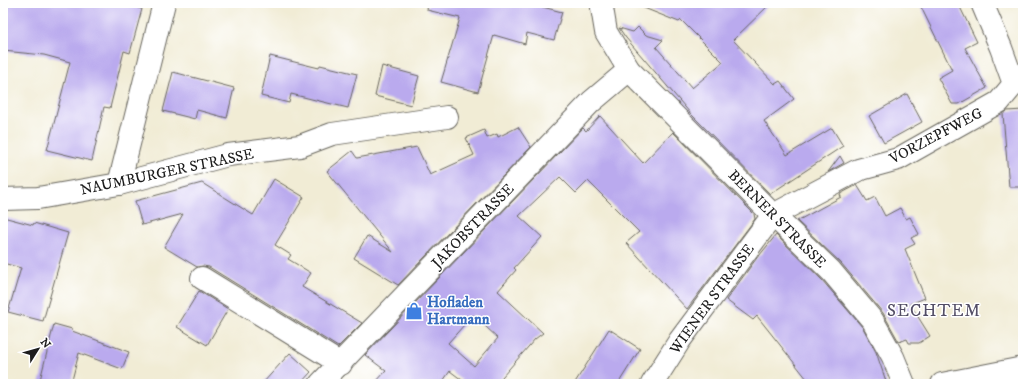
<svg xmlns="http://www.w3.org/2000/svg" width="1026" height="387" font-family="'IM FELL DW Pica',serif">
<rect width="100%" height="100%" fill="#fff"/>
<filter id="ink" filterUnits="userSpaceOnUse"><feTurbulence type="fractalNoise" baseFrequency=".025" numOctaves="2"/><feDisplacementMap in="SourceGraphic" scale="8" xChannelSelector="R" yChannelSelector="G"/><feConvolveMatrix kernelMatrix="1 2 1 2 8 2 1 2 1" color-interpolation-filters="sRGB"/></filter>
<filter id="wash" filterUnits="userSpaceOnUse"><feTurbulence type="fractalNoise" baseFrequency=".012" numOctaves="4" result="noise"/><feDisplacementMap in="SourceGraphic" scale="16" xChannelSelector="R" yChannelSelector="G"/><feGaussianBlur stdDeviation="0.9" result="paint"/><feColorMatrix in="noise" values="0 0 0 0 0 0 0 0 0 0 0 0 0 0 0 0 0 1.4 0 .05"/><feComposite in="paint" operator="in"/></filter>
<g filter="url(#wash)">
<rect width="100%" height="100%" fill="#f1ecd5"/>
<g id="blocks">
<g fill="#baaaee" fill-rule="evenodd">
<polygon points="3,3 140,3 138,8 142,9 130,53 124,51 110,108 104,107 92,161 47,150 70,62 44,55 3,51"/>
<polygon points="428,3 527,3 562,12 554,40 527,33 525,44 494,35 478,92 441,82 460,18 427,10"/>
<polygon points="634,3 771,3 733,40 775,84 780,81 794,99 764,121 787,155 832,128 843,146 770,194 691,114 626,38 619,28 633,32 638,27 646,35 663,40 656,47 692,88 723,62 681,20 679,22 634,4"/>
<polygon points="919,3 958,3 977,42 965,48 987,88 959,104 952,104 938,78 952,70"/>
<polygon points="270,56 319,68 320,65 357,74 348,108 291,94 289,103 261,96"/>
<polygon points="382,66 419,76 411,105 375,96"/>
<polygon points="173,72 234,88 227,118 197,110 195,119 163,111"/>
<polygon points="907,94 922,122 884,143 869,116"/>
<polygon points="1023,110 1023,187 1009,187 1003,114 1007,111"/>
<path d="M600 116 643 163 673 132 754 214 755 219 687 309 626 243 639 232 588 181 576 193 560 177 519 216 542 237 514 268 516 270 498 291 543 333 535 339 496 384H458L462 380 450 371 441 384H374L386 371 365 355 583 128 586 131ZM473 315 498 338 474 366 448 343Z"/>
<polygon points="518,127 531,147 398,285 354,258 367,236 393,252 327,171 352,151 357,158 417,147 430,175 474,155 466,138 484,130 487,138 497,134 498,137"/>
<polygon points="840,156 844,163 828,172"/>
<polygon points="274,179 304,197 275,245 291,255 288,259 311,273 302,287 362,323 338,347 209,267 203,266 197,267 164,247 183,214 142,225 135,201 202,183 253,215"/>
<polygon points="857,185 867,201 875,197 885,216 900,208 906,219 910,217 919,234 911,238 915,244 905,249 925,298 910,304 930,336 919,343 909,343 907,339 899,342 883,313 841,263 797,221 841,197 840,194"/>
<polygon points="3,217 33,225 34,223 68,233 43,321 8,312 21,268 3,263"/>
<polygon points="776,235 822,280 863,328 876,352 887,384 811,384 757,316 753,320 726,300 759,255 759,256"/>
<polygon points="199,291 228,309 207,345 177,327"/>
<polygon points="54,324 72,329 72,331 129,352 122,369 79,353 71,384 39,384"/>
<polygon points="609,329 640,349 618,384 574,384"/>
<polygon points="290,353 311,372 300,384 262,384"/>
</g>
</g>
</g>
<g filter="url(#ink)">
<use href="#blocks" fill-opacity="0" stroke="#67655d" stroke-width="1"/>
<g fill="none" stroke-linecap="round" stroke-linejoin="round">
<g stroke="#67655d" stroke-width="24">
<g id="minor">
<polyline points="604,3 602,8 606,32 629,70 773,215 831,271 873,321 893,357 904,384"/>
<polyline points="119,184 164,3"/>
<polyline points="3,199 38,198 119,184 228,155 300,146 332,134 447,117"/>
<polyline points="202,278 341,364"/>
<polyline points="320,384 591,102 629,70"/>
<polyline points="652,384 680,340 773,215 858,170 898,159 999,102 1014,84 1001,48 982,3"/>
<polyline points="942,384 1023,368"/>
</g>
</g>
<use href="#minor" stroke="#fff" stroke-width="22"/>
</g>
</g>
<defs>
<g id="shop-bare" transform="scale(1.38)"><path d="M-5-2.5h2.3a2.7 3.5 0 0 1 5.4 0H5L5.5 6h-11ZM-1.5-2.5h3a1.5 2.3 0 0 0-3 0Z" fill="#3f7fe0" stroke="#fff" stroke-width="2.5" paint-order="stroke"/></g>
</defs>
<g fill-rule="evenodd">
<use href="#shop-bare" x="414" y="311"/>
</g>
<g text-anchor="middle" dominant-baseline="central" stroke-width="3" stroke-linejoin="round" paint-order="stroke">
<g font-size="15" fill="#1c1c1c" stroke="#fff">
<text transform="translate(936 136) rotate(-28)">VORZEPFWEG</text>
<text transform="translate(167 172) rotate(-12)">NAUMBURGER STRASSE</text>
<text transform="translate(777 219) rotate(45)">BERNER STRASSE</text>
<text transform="translate(473 226) rotate(-46)">JAKOBSTRASSE</text>
<text transform="translate(712 299) rotate(-54)">WIENER STRASSE</text>
</g>
<g font-size="15" font-weight="bold" fill="#366cbe" stroke="#fff" text-anchor="start">
<text x="427" y="302">Hofladen<tspan x="427" dy="17">Hartmann</tspan></text>
</g>
<g font-size="17" letter-spacing="1" fill="#534e66" stroke="#fff">
<text x="934" y="311">SECHTEM</text>
</g>
</g>
<rect width="1026" height="387" fill="none" stroke="#fff" stroke-width="16"/>
<g transform="translate(38 349) rotate(53)" stroke="#ffffff" stroke-width="3" paint-order="stroke">
<path d="M0-3L7 15L0 10L-7 15Z" fill="#1c1c1c"/>
<text y="-6" font-size="11" font-weight="bold" text-anchor="middle" fill="#1c1c1c">N</text>
</g>
</svg>
